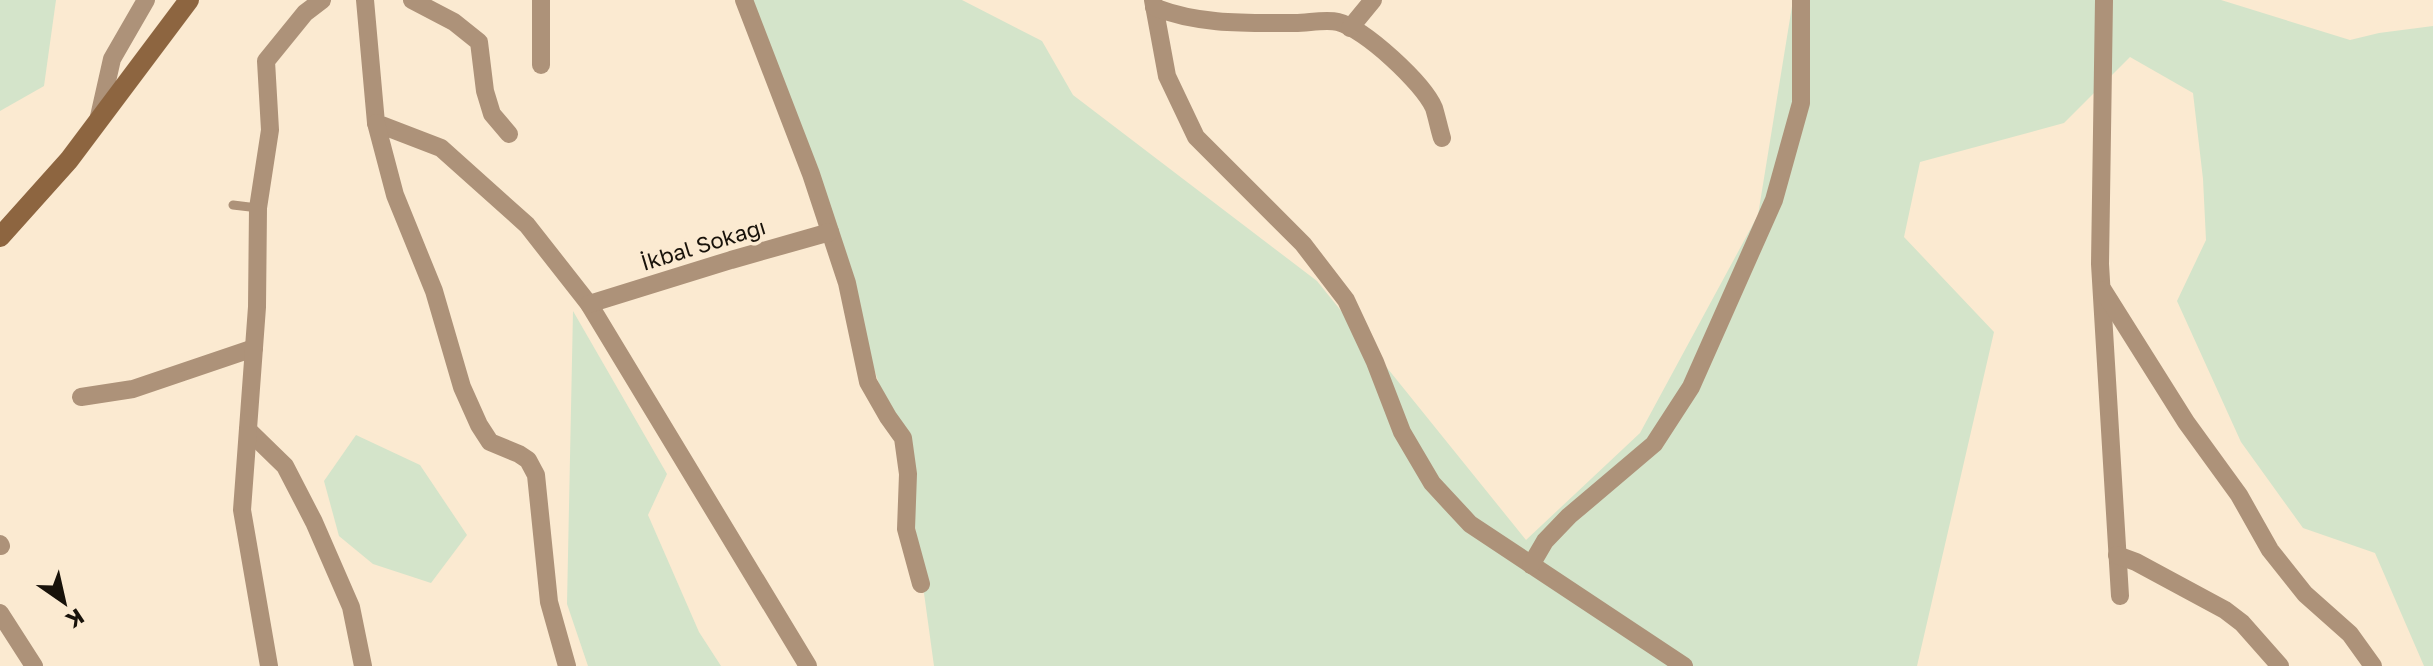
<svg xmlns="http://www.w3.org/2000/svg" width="2433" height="666" font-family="'Golos Text',sans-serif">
<rect width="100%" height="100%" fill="#fbead1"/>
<g fill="#d4e4ca">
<polygon points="0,0 56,0 44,86 0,111"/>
<polygon points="747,0 962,0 1042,41 1073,95 1317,281 1526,540 1640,433 1758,215 1793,0 2221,0 2350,40 2379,33 2433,26 2433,666 2424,666 2375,553 2303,528 2241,442 2177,301 2206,240 2203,179 2193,93 2130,57 2064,123 1920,162 1904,237 1994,332 1917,666 934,666 906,462"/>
<polygon points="573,311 667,474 648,515 699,632 721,666 588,666 567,604"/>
<polygon points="356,435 420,465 467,535 431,583 373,564 339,536 324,481"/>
</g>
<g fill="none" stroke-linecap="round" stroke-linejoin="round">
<polyline stroke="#ad9279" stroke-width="9" points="233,205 258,208"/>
<g stroke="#ad9279" stroke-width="18">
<polyline points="365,0 376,123 441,148 527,225 589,304 808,666"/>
<polyline points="412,0 454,22 479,42 485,91 492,114 509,134"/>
<polyline points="744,0 811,174 847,283 868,382 888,417 903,438 908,474 906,529 921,584"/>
<polyline points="1153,0 1167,76 1196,137 1303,244 1346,300 1375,362 1402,432 1432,483 1470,524 1684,666"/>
<polyline points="2104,0 2100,264 2120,596"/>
<path d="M1154 7C1198 25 1248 23 1295 23 1308 23 1326 19 1338 22 1365 29 1423 83 1434 108 1437 118 1439 128 1442 138"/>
<polyline points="1350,28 1373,0"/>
<polyline points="541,65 541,0"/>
<polyline points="98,121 112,59 146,0"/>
<polyline points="376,123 395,195 434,291 462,387 479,425 490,442 519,454 528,460 536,475 549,602 567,666"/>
<polyline points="2103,290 2186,422 2239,495 2270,550 2305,594 2350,634 2373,666"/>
<polyline points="589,304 731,260 830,232"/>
<polyline points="81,397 133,389 254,348"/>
<polyline points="248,430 285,466 314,522 351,607 363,666"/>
<polyline points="0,544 1,546"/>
<polyline points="2117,555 2136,562 2225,610 2242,623 2280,666"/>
<polyline points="1531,565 1545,541 1569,516 1654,444 1691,387 1774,200 1801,103 1801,0"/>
<polyline points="0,613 34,666"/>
<polyline points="269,666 242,510 257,307 258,208 270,130 266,61 305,13 322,0"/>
</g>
<polyline stroke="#8d6540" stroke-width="20" points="0,237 69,160 189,0"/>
</g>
<g text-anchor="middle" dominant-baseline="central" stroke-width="7" stroke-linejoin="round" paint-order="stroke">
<g font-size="22" fill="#18120a" stroke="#fbead1">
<text transform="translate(703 244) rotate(-17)">İkbal Sokağı</text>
</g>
</g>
<g transform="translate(64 602) rotate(146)" stroke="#fbead1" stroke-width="6" paint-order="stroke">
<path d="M0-6L14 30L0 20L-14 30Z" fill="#18120a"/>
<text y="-12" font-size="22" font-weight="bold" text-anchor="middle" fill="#18120a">K</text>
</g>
</svg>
